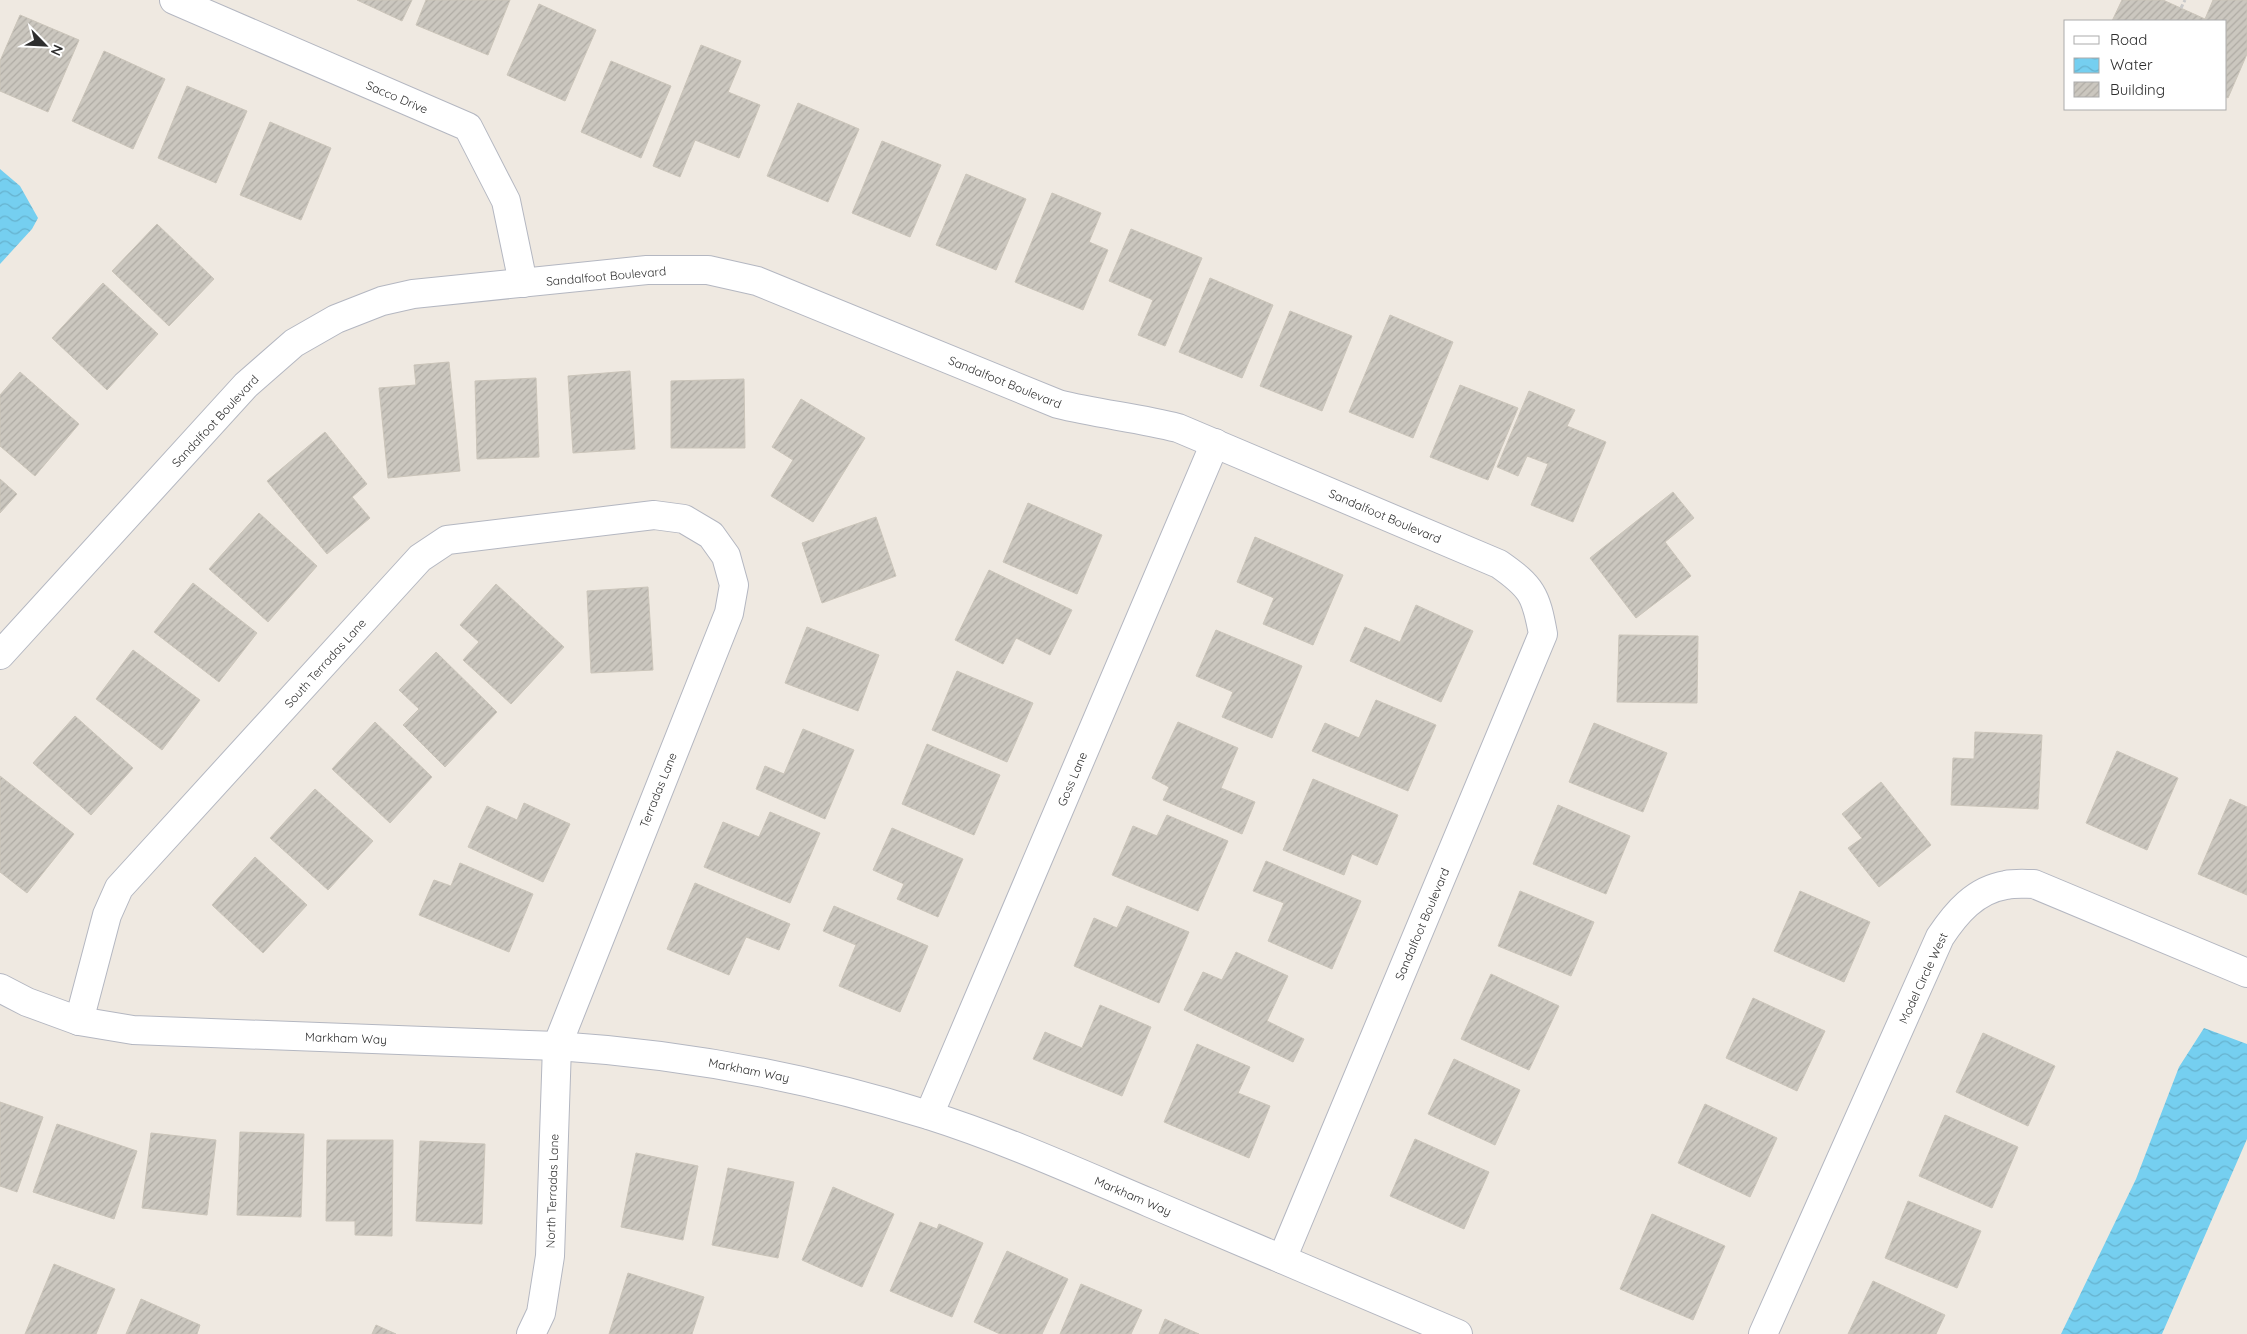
<svg xmlns="http://www.w3.org/2000/svg" width="2247" height="1334" font-family="Quicksand,sans-serif">
<defs>
<pattern id="water-waves" width="16" height="10" patternUnits="userSpaceOnUse" patternTransform="scale(1.25)"><rect width="16" height="10" fill="#75cff0"/><path d="M0 5q4-4 8 0t8 0" fill="none" stroke="#66b2ce"/></pattern>
<pattern id="building-hatch" width="6" height="6" patternUnits="userSpaceOnUse" patternTransform="scale(1.25)"><rect width="6" height="6" fill="#cbc7bf"/><path d="M-1 1l2-2M0 6l6-6M5 7l2-2" fill="none" stroke="#afaba4"/></pattern>
</defs>
<rect width="100%" height="100%" fill="#efe9e1"/>
<g fill="url(#water-waves)">
<polygon points="0,169 20,186 38,218 32,229 0,264"/>
<polygon points="2204,1028 2247,1044 2247,1139 2162,1334 2061,1334 2136,1179 2179,1067"/>
</g>
<g fill="url(#building-hatch)" stroke="#cbc5ba">
<polygon points="357,0 412,0 402,21"/>
<polygon points="426,0 510,0 488,55 416,25"/>
<polygon points="2122,0 2163,0 2205,19 2213,0 2247,0 2247,54 2228,98 2226,97 2226,21 2112,21"/>
<polygon points="539,4 596,30 565,101 507,75"/>
<polygon points="20,15 79,40 48,112 0,91 0,61"/>
<polygon points="701,45 741,61 728,92 760,105 739,158 695,140 680,177 653,166"/>
<polygon points="104,51 165,79 133,149 72,121"/>
<polygon points="611,61 671,86 641,158 581,132"/>
<polygon points="187,86 247,111 216,183 158,158"/>
<polygon points="798,103 859,129 828,202 767,176"/>
<polygon points="270,122 331,148 301,220 240,195"/>
<polygon points="882,141 941,165 910,237 852,213"/>
<polygon points="966,174 1026,199 996,270 936,245"/>
<polygon points="1052,193 1101,213 1089,242 1108,250 1083,310 1015,282"/>
<polygon points="157,224 214,279 169,326 112,271"/>
<polygon points="1131,229 1202,258 1165,346 1138,335 1153,300 1109,281"/>
<polygon points="1210,278 1273,305 1242,378 1179,352"/>
<polygon points="103,283 158,334 107,390 52,338"/>
<polygon points="1290,311 1352,336 1322,411 1260,386"/>
<polygon points="1390,315 1453,342 1413,438 1349,412"/>
<polygon points="449,362 460,471 388,478 379,388 416,385 414,365"/>
<polygon points="630,371 635,449 573,453 568,376"/>
<polygon points="20,372 79,424 35,476 0,446 0,395"/>
<polygon points="536,378 539,457 477,459 475,381"/>
<polygon points="744,379 745,448 671,448 671,381"/>
<polygon points="1460,385 1518,408 1488,480 1430,457"/>
<polygon points="1529,391 1575,410 1567,426 1606,442 1573,522 1531,505 1548,464 1527,456 1518,476 1497,467"/>
<polygon points="801,399 865,438 813,522 771,496 793,460 772,447"/>
<polygon points="325,432 367,484 352,497 370,518 327,554 267,481"/>
<polygon points="0,479 17,494 0,513"/>
<polygon points="1673,492 1694,518 1665,542 1691,576 1636,618 1590,558"/>
<polygon points="1028,503 1102,535 1077,594 1003,562"/>
<polygon points="259,513 317,566 268,622 209,569"/>
<polygon points="876,517 896,576 822,603 802,543"/>
<polygon points="1255,537 1343,575 1313,645 1263,624 1274,598 1237,582"/>
<polygon points="989,570 1072,610 1050,655 1016,638 1003,664 955,640"/>
<polygon points="193,583 257,633 219,682 154,632"/>
<polygon points="496,584 564,647 511,704 463,660 479,642 460,625"/>
<polygon points="648,587 653,670 591,673 587,591"/>
<polygon points="1416,605 1473,631 1441,702 1350,661 1365,627 1400,642"/>
<polygon points="807,627 879,655 858,711 785,683"/>
<polygon points="1216,630 1302,666 1272,738 1222,717 1233,692 1196,676"/>
<polygon points="1619,635 1698,636 1697,703 1617,702"/>
<polygon points="133,650 200,700 162,750 96,699"/>
<polygon points="436,652 497,712 445,767 403,725 419,709 399,690"/>
<polygon points="957,671 1033,703 1007,762 932,730"/>
<polygon points="1376,700 1436,725 1408,791 1312,751 1325,723 1359,738"/>
<polygon points="75,716 133,768 91,815 33,763"/>
<polygon points="375,722 432,777 390,823 332,769"/>
<polygon points="1178,722 1238,748 1221,788 1255,802 1242,834 1163,800 1169,787 1152,778"/>
<polygon points="1594,723 1667,753 1643,812 1569,782"/>
<polygon points="803,729 854,750 825,819 756,789 765,766 784,774"/>
<polygon points="1975,732 2042,735 2038,809 1951,805 1953,758 1974,759"/>
<polygon points="927,744 1000,775 974,835 902,804"/>
<polygon points="2117,751 2178,778 2147,850 2086,823"/>
<polygon points="0,776 74,834 27,893 0,872"/>
<polygon points="1313,779 1398,815 1377,865 1352,854 1344,875 1283,850"/>
<polygon points="1881,782 1931,845 1879,887 1848,848 1862,838 1842,814"/>
<polygon points="315,789 373,841 328,890 270,838"/>
<polygon points="2230,799 2247,807 2247,895 2198,874"/>
<polygon points="524,803 570,824 543,882 468,847 487,806 517,820"/>
<polygon points="1558,805 1630,836 1606,894 1533,864"/>
<polygon points="770,812 820,833 790,903 704,867 723,822 759,837"/>
<polygon points="1167,815 1228,841 1198,911 1112,875 1133,826 1157,836"/>
<polygon points="892,828 963,859 938,917 897,899 904,884 873,870"/>
<polygon points="255,857 307,905 263,953 212,905"/>
<polygon points="1266,861 1361,901 1332,969 1268,941 1284,903 1253,891"/>
<polygon points="460,863 533,894 509,952 419,915 434,880 451,886"/>
<polygon points="695,883 790,924 779,950 746,937 729,975 667,949"/>
<polygon points="1520,891 1594,922 1571,976 1498,946"/>
<polygon points="1800,891 1870,922 1844,982 1774,951"/>
<polygon points="834,906 928,946 900,1012 839,986 856,945 823,931"/>
<polygon points="1127,906 1189,932 1159,1003 1074,966 1094,918 1117,928"/>
<polygon points="1236,952 1288,976 1267,1021 1304,1039 1293,1062 1184,1010 1203,972 1222,980"/>
<polygon points="1491,974 1559,1006 1529,1070 1461,1039"/>
<polygon points="1753,998 1825,1031 1797,1091 1726,1058"/>
<polygon points="1100,1005 1151,1027 1122,1096 1033,1059 1045,1032 1082,1048"/>
<polygon points="1983,1033 2055,1066 2028,1126 1956,1092"/>
<polygon points="1197,1044 1250,1067 1238,1093 1270,1106 1249,1158 1164,1122"/>
<polygon points="1454,1059 1520,1090 1495,1145 1428,1114"/>
<polygon points="0,1102 43,1117 17,1192 0,1186"/>
<polygon points="1705,1104 1777,1138 1750,1197 1678,1163"/>
<polygon points="1945,1115 2018,1147 1992,1208 1919,1176"/>
<polygon points="57,1124 137,1151 114,1219 33,1192"/>
<polygon points="240,1132 304,1134 301,1217 237,1215"/>
<polygon points="151,1133 216,1140 207,1215 142,1208"/>
<polygon points="1415,1139 1489,1172 1464,1229 1390,1196"/>
<polygon points="327,1140 393,1140 392,1236 355,1235 355,1221 326,1221"/>
<polygon points="420,1141 485,1144 482,1224 416,1221"/>
<polygon points="636,1153 698,1166 683,1240 621,1227"/>
<polygon points="728,1168 794,1182 778,1258 712,1245"/>
<polygon points="833,1187 894,1214 862,1287 802,1260"/>
<polygon points="1908,1201 1981,1231 1957,1288 1885,1258"/>
<polygon points="1652,1214 1725,1246 1693,1320 1620,1289"/>
<polygon points="920,1222 937,1229 939,1224 983,1243 952,1317 890,1291"/>
<polygon points="1007,1251 1068,1279 1042,1334 1000,1334 974,1322"/>
<polygon points="54,1264 115,1289 96,1334 25,1334"/>
<polygon points="628,1273 704,1297 692,1334 609,1334"/>
<polygon points="1873,1281 1945,1315 1936,1334 1848,1334"/>
<polygon points="1081,1284 1142,1310 1131,1334 1060,1334"/>
<polygon points="141,1299 200,1325 197,1334 126,1334"/>
<polygon points="1165,1319 1199,1334 1159,1334"/>
<polygon points="376,1325 396,1334 372,1334"/>
</g>
<g fill="none" stroke-linecap="round" stroke-linejoin="round">
<g stroke="#b4b7c1" stroke-width="30">
<g id="street">
<polyline points="174,0 468,127 506,201 523,283"/>
<path d="M0 655 246 385 294 343 336 319 382 301 413 294 647 270H708L757 281 1058 404C1098 414 1139 418 1178 428L1499 564C1532 587 1536 595 1543 634L1282 1259"/>
<path d="M0 988 27 1002 79 1021 133 1030 557 1046C683 1054 807 1077 928 1115 1004 1139 1077 1172 1150 1203 1253 1247 1355 1290 1458 1334"/>
<polyline points="79,1021 107,915 119,888 420,558 447,540 654,515 684,519 711,535 726,556 734,585 729,613 557,1046 550,1256 541,1313 531,1334"/>
<polyline points="929,1115 1215,443"/>
<path d="M1763 1334 1940 937C1956 913 1975 890 2006 885 2015 883 2025 884 2034 884L2247 973"/>
</g>
</g>
<polyline stroke="#c9c9c9" stroke-width="3" stroke-dasharray="4 2.5" stroke-linecap="butt" points="2181,8 2185,0"/>
<use href="#street" stroke="#fff" stroke-width="28"/>
</g>
<g text-anchor="middle" dominant-baseline="central" stroke-width="5" stroke-linejoin="round" paint-order="stroke">
<g font-size="12" fill="#2e2e2e" stroke="#fff">
<text transform="translate(397 97) rotate(23)">Sacco Drive</text>
<text transform="translate(606 276) rotate(-5)">Sandalfoot Boulevard</text>
<text transform="translate(1005 382) rotate(22)">Sandalfoot Boulevard</text>
<text transform="translate(215 421) rotate(-47)">Sandalfoot Boulevard</text>
<text transform="translate(1385 516) rotate(23)">Sandalfoot Boulevard</text>
<text transform="translate(325 663) rotate(-48)">South Terradas Lane</text>
<text transform="translate(1072 779) rotate(-67)">Goss Lane</text>
<text transform="translate(658 790) rotate(-68)">Terradas Lane</text>
<text transform="translate(1422 924) rotate(-67)">Sandalfoot Boulevard</text>
<text transform="translate(1923 978) rotate(-65)">Model Circle West</text>
<text transform="translate(346 1038) rotate(2)">Markham Way</text>
<text transform="translate(749 1070) rotate(11)">Markham Way</text>
<text transform="translate(552 1191) rotate(-88)">North Terradas Lane</text>
<text transform="translate(1133 1196) rotate(23)">Markham Way</text>
</g>
</g>
<rect x="2064" y="20" width="162" height="90" fill="#ffffff" stroke="#ababab"/>
<rect x="2074" y="36" width="25" height="8" fill="#ffffff" stroke="#ababab"/>
<text x="2110" y="45" font-size="15" fill="#2e2e2e">Road</text>
<rect x="2074" y="58" width="25" height="15" fill="url(#water-waves)" stroke="#ababab"/>
<text x="2110" y="70" font-size="15" fill="#2e2e2e">Water</text>
<rect x="2074" y="82" width="25" height="15" fill="url(#building-hatch)" stroke="#ababab"/>
<text x="2110" y="95" font-size="15" fill="#2e2e2e">Building</text>
<g transform="translate(45 45) rotate(114)" stroke="#ffffff" stroke-width="4" paint-order="stroke">
<path d="M0-4L9 19L0 12L-9 19Z" fill="#2e2e2e"/>
<text y="-8" font-size="14" font-weight="bold" text-anchor="middle" fill="#2e2e2e">N</text>
</g>
</svg>
